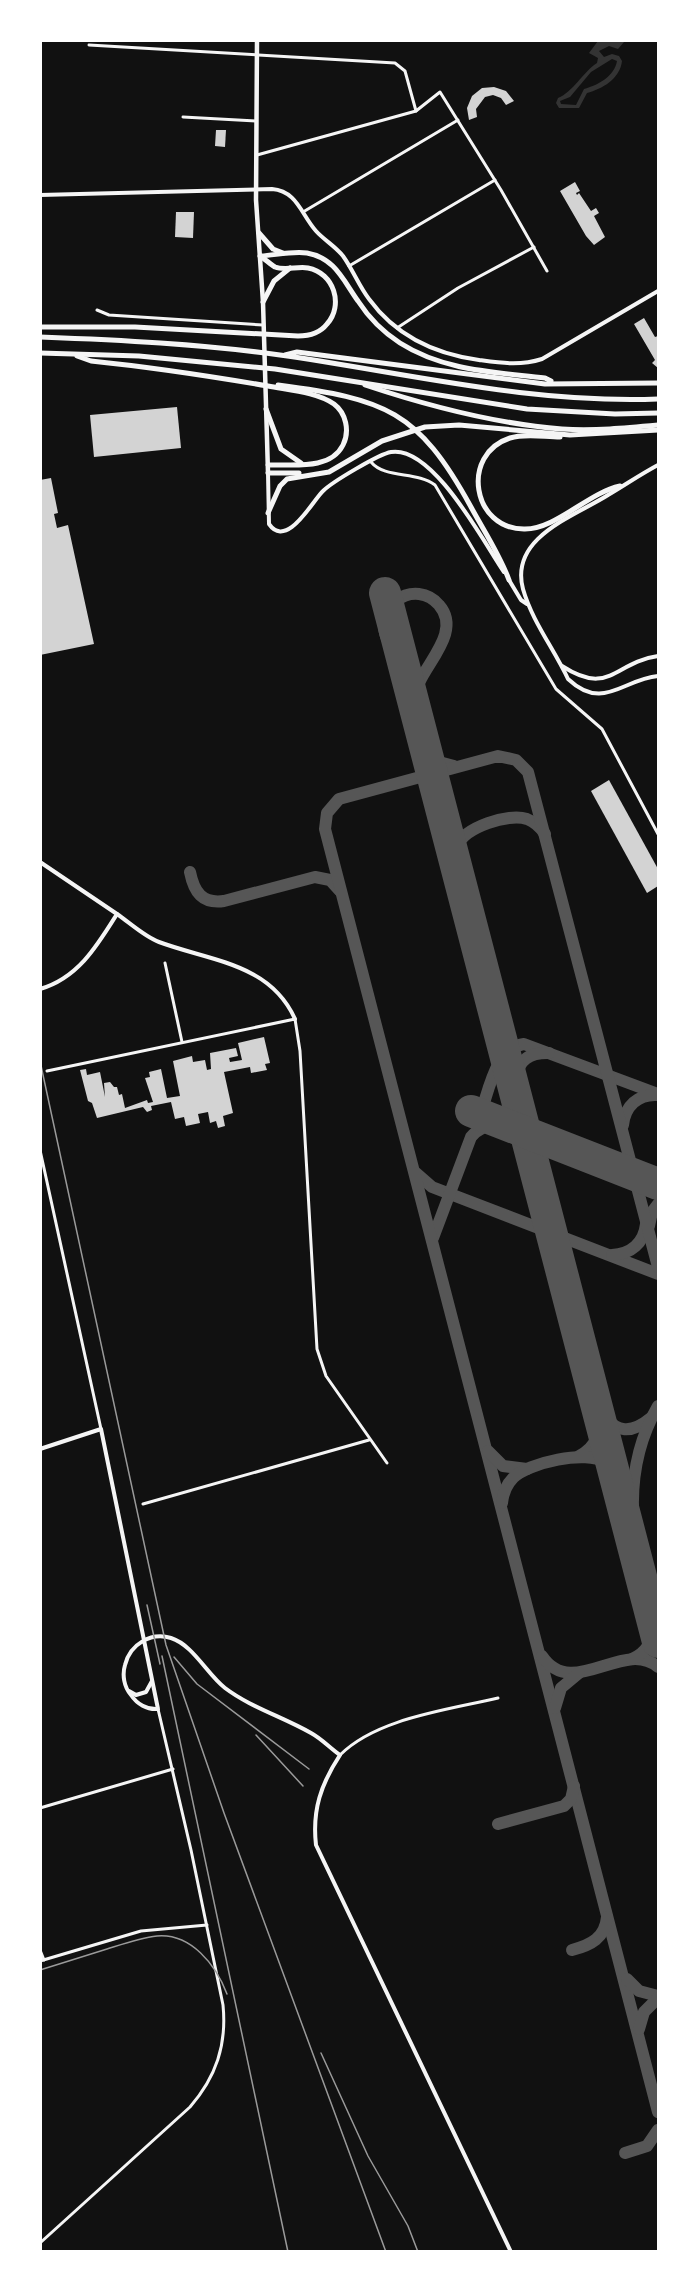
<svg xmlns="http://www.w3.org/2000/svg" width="699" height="2292" font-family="'Exo 2',sans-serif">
<rect width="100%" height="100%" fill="#111"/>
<path fill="#333" fill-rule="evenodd" d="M598 41 624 42 618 49 609 46 599 51 604 57 612 54 619 56 622 61C620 79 602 89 587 93L579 108H559L556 103 558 98C573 92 583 72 597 63L598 58 589 53ZM612 59 617 61C614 77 598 85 584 89L576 105 561 104 560 101 570 97 591 72Z"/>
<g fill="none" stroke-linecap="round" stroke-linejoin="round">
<g stroke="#565656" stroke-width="12">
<path d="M400 653C383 642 377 618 394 603 400 596 410 593 419 594 427 595 434 599 439 605 461 630 429 660 419 683 415 694 415 704 417 715"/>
<polyline points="425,746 439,762 454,766"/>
<path d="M190 872C194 892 202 904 224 901L315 877 330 880 340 891"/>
<path d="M466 906C462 889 451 864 457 846 465 827 508 813 527 819 535 822 540 827 545 834"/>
<path d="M480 1115C489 1091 495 1048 524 1044L658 1094"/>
<path d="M524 1121C517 1093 504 1052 549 1053"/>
<path d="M623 1125C625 1106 638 1094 657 1095"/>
<polyline points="633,1166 642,1176 658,1182"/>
<polyline points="416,1173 432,1187 658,1274"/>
<polyline points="649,1226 652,1212 658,1204"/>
<path d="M433 1238 471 1137C492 1113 518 1131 543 1141"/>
<path d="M612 1255C631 1254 644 1243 646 1224"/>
<polyline points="658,1267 528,772 516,760 498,756 339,799 327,813 325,829 658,2112"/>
<path d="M586 1362C594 1392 606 1455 651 1418"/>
<path d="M658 1406C614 1482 637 1559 658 1639"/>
<polyline points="488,1451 503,1466 527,1469"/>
<path d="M579 1456C599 1446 602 1429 597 1410"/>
<path d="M502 1503C503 1494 506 1485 513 1478 527 1463 588 1449 605 1463 619 1475 621 1503 625 1520"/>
<path d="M542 1656C572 1701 624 1638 658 1667"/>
<path d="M632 1659C646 1653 653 1641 653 1626"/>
<polyline points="555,1708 561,1688 579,1673"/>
<polyline points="498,1824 564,1806 571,1799 574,1786"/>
<path d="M572 1950C591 1945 605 1938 607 1917"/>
<polyline points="627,1979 639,1991 658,1996"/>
<polyline points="639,2029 644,2012 658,1998"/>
<polyline points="625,2153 647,2146 658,2130"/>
</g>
<g stroke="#565656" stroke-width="32">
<polyline points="385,593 658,1642"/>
<polyline points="471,1111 658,1184"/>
</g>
</g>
<g fill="#d3d3d3">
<polygon points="494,87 506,91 514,101 506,105 501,98 493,95 485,97 476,109 477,117 469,120 467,108 472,96 482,88"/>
<polygon points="216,130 226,130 225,147 215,146"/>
<polygon points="575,182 580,191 576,193 577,195 579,193 591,211 596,208 599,213 594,216 605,237 594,245 586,236 560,191"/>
<polygon points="176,212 194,212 193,238 175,237"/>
<polygon points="644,318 655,337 658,336 658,368 652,363 655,360 634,324"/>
<polygon points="177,407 181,448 94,457 90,415"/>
<polygon points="51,478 58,513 54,514 57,528 68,525 94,644 40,655 40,480"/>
<polygon points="609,780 658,869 658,886 647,893 591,791"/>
<polygon points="264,1037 270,1063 265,1064 267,1070 251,1073 250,1067 224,1072 233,1113 223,1116 225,1126 218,1128 216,1121 210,1123 208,1112 198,1114 200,1123 186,1126 184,1117 175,1119 171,1102 151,1106 152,1110 147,1112 143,1107 97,1118 92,1103 88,1101 80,1070 86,1069 87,1075 100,1072 105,1097 104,1083 110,1082 114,1087 117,1087 119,1095 122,1094 125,1108 147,1100 148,1103 153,1102 145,1078 150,1077 149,1072 161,1069 167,1098 180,1096 173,1061 192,1056 193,1062 205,1060 207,1070 211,1069 210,1053 236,1048 238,1056 229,1058 230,1062 242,1060 238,1043"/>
</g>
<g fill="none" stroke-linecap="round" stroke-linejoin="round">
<g stroke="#f5f5f5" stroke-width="3">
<polyline points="89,45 395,63 405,71 416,111"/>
<polyline points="183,117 256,121"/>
<polyline points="257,155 416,111 440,92 501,190 547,271"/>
<polyline points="303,212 458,120"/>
<polyline points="349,266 495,180"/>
<polyline points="97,310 109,315 263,325"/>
<polyline points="397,328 458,288 534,247"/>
<path d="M371 462C385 479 417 471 435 485L556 689 602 729 658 834"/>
<polyline points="165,963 182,1042"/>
<polyline points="47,1071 295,1019 300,1051 317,1349 326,1376 387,1463"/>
<polyline points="40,1150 101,1429"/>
<polyline points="143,1504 369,1440"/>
<path d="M340 1755C377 1718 448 1710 498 1698"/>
<polyline points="40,1808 173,1769"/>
<polyline points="40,1950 44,1960"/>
<polyline points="40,1961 141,1931 207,1925"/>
<path d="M40 2243 190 2107C216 2077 227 2045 223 2005L191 1850 158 1709"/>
</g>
<g stroke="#f5f5f5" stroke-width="4">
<path d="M268 473 269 524C287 550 313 500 323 491 332 482 379 454 391 452 433 445 484 543 504 572"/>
<path d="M117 914C130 923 145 937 159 942 210 961 270 963 295 1019"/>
<path d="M40 1449 101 1429C120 1523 139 1616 158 1709 147 1710 137 1704 131 1695 124 1687 122 1675 125 1665 130 1644 151 1632 171 1638 193 1645 207 1674 225 1688 250 1707 283 1717 311 1733 322 1739 330 1748 340 1755 321 1784 312 1810 316 1845L511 2252"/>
<polyline points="129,1691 136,1695 146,1692 152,1681"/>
</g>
<g stroke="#f5f5f5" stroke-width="4">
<path d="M40 195 272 189C297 191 301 214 316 231 324 240 335 246 343 256 353 270 359 286 369 299 396 336 435 354 479 360 501 363 520 366 542 359L658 291"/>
<path d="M658 465C641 474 625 485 608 495 575 516 509 537 523 589 532 621 554 649 568 679 603 712 623 679 658 676"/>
<polyline points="509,580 521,600 527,604"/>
<path d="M562 666C610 697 614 662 658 656"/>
<path d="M40 862 117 914C97 946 78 978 40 989"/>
</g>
<polyline stroke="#f5f5f5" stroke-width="4.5" points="257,40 256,200 263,302 268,473"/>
<g stroke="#f5f5f5" stroke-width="5">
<polyline points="259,233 273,249 283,253"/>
<path d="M261 256C276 255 292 251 307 253 335 258 343 280 358 301 369 318 383 332 400 343 444 371 495 372 545 378L551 381"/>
<polyline points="263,302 274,281 290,268"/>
<path d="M40 327H135L298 336C309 336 320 333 327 324 344 305 334 273 308 268 298 266 285 271 275 267 270 264 265 259 260 256"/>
<path d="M40 337C120 340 201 344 280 355 407 373 530 404 658 399"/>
<polyline points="40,353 139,356 275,369 527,409 615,414 658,413"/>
<polyline points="285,355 297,352 545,384 658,383"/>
<path d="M77 356 91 361C150 367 209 376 268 386 288 390 317 392 334 404 346 413 350 431 343 445 330 471 292 464 268 465"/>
<path d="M278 385C385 399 418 410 471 507 484 531 500 555 509 580"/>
<path d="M365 385C425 405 498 424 562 429 594 431 626 428 658 425"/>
<polyline points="266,409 281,449 301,463"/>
<path d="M560 437C544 437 526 433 510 438 460 454 472 530 525 529 556 529 588 493 620 486"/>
<polyline points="268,473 299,473"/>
<polyline points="268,513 280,486 287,479 329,472 382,441 425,427 459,425 570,435 658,430"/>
</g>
<g stroke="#9a9a9a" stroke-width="1.5">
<polyline points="40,1061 166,1645 224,1813 386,2252"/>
<polyline points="147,1605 160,1664"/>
<polyline points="162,1656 288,2252"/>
<polyline points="174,1657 197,1684 309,1769"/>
<polyline points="256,1735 303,1786"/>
<path d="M40 1970C63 1963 85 1956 107 1949 123 1944 140 1938 157 1936 191 1933 216 1965 227 1994"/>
<polyline points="321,2053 368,2156 408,2226 418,2252"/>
</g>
</g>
<rect width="699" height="2292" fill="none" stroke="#ffffff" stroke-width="84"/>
</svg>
